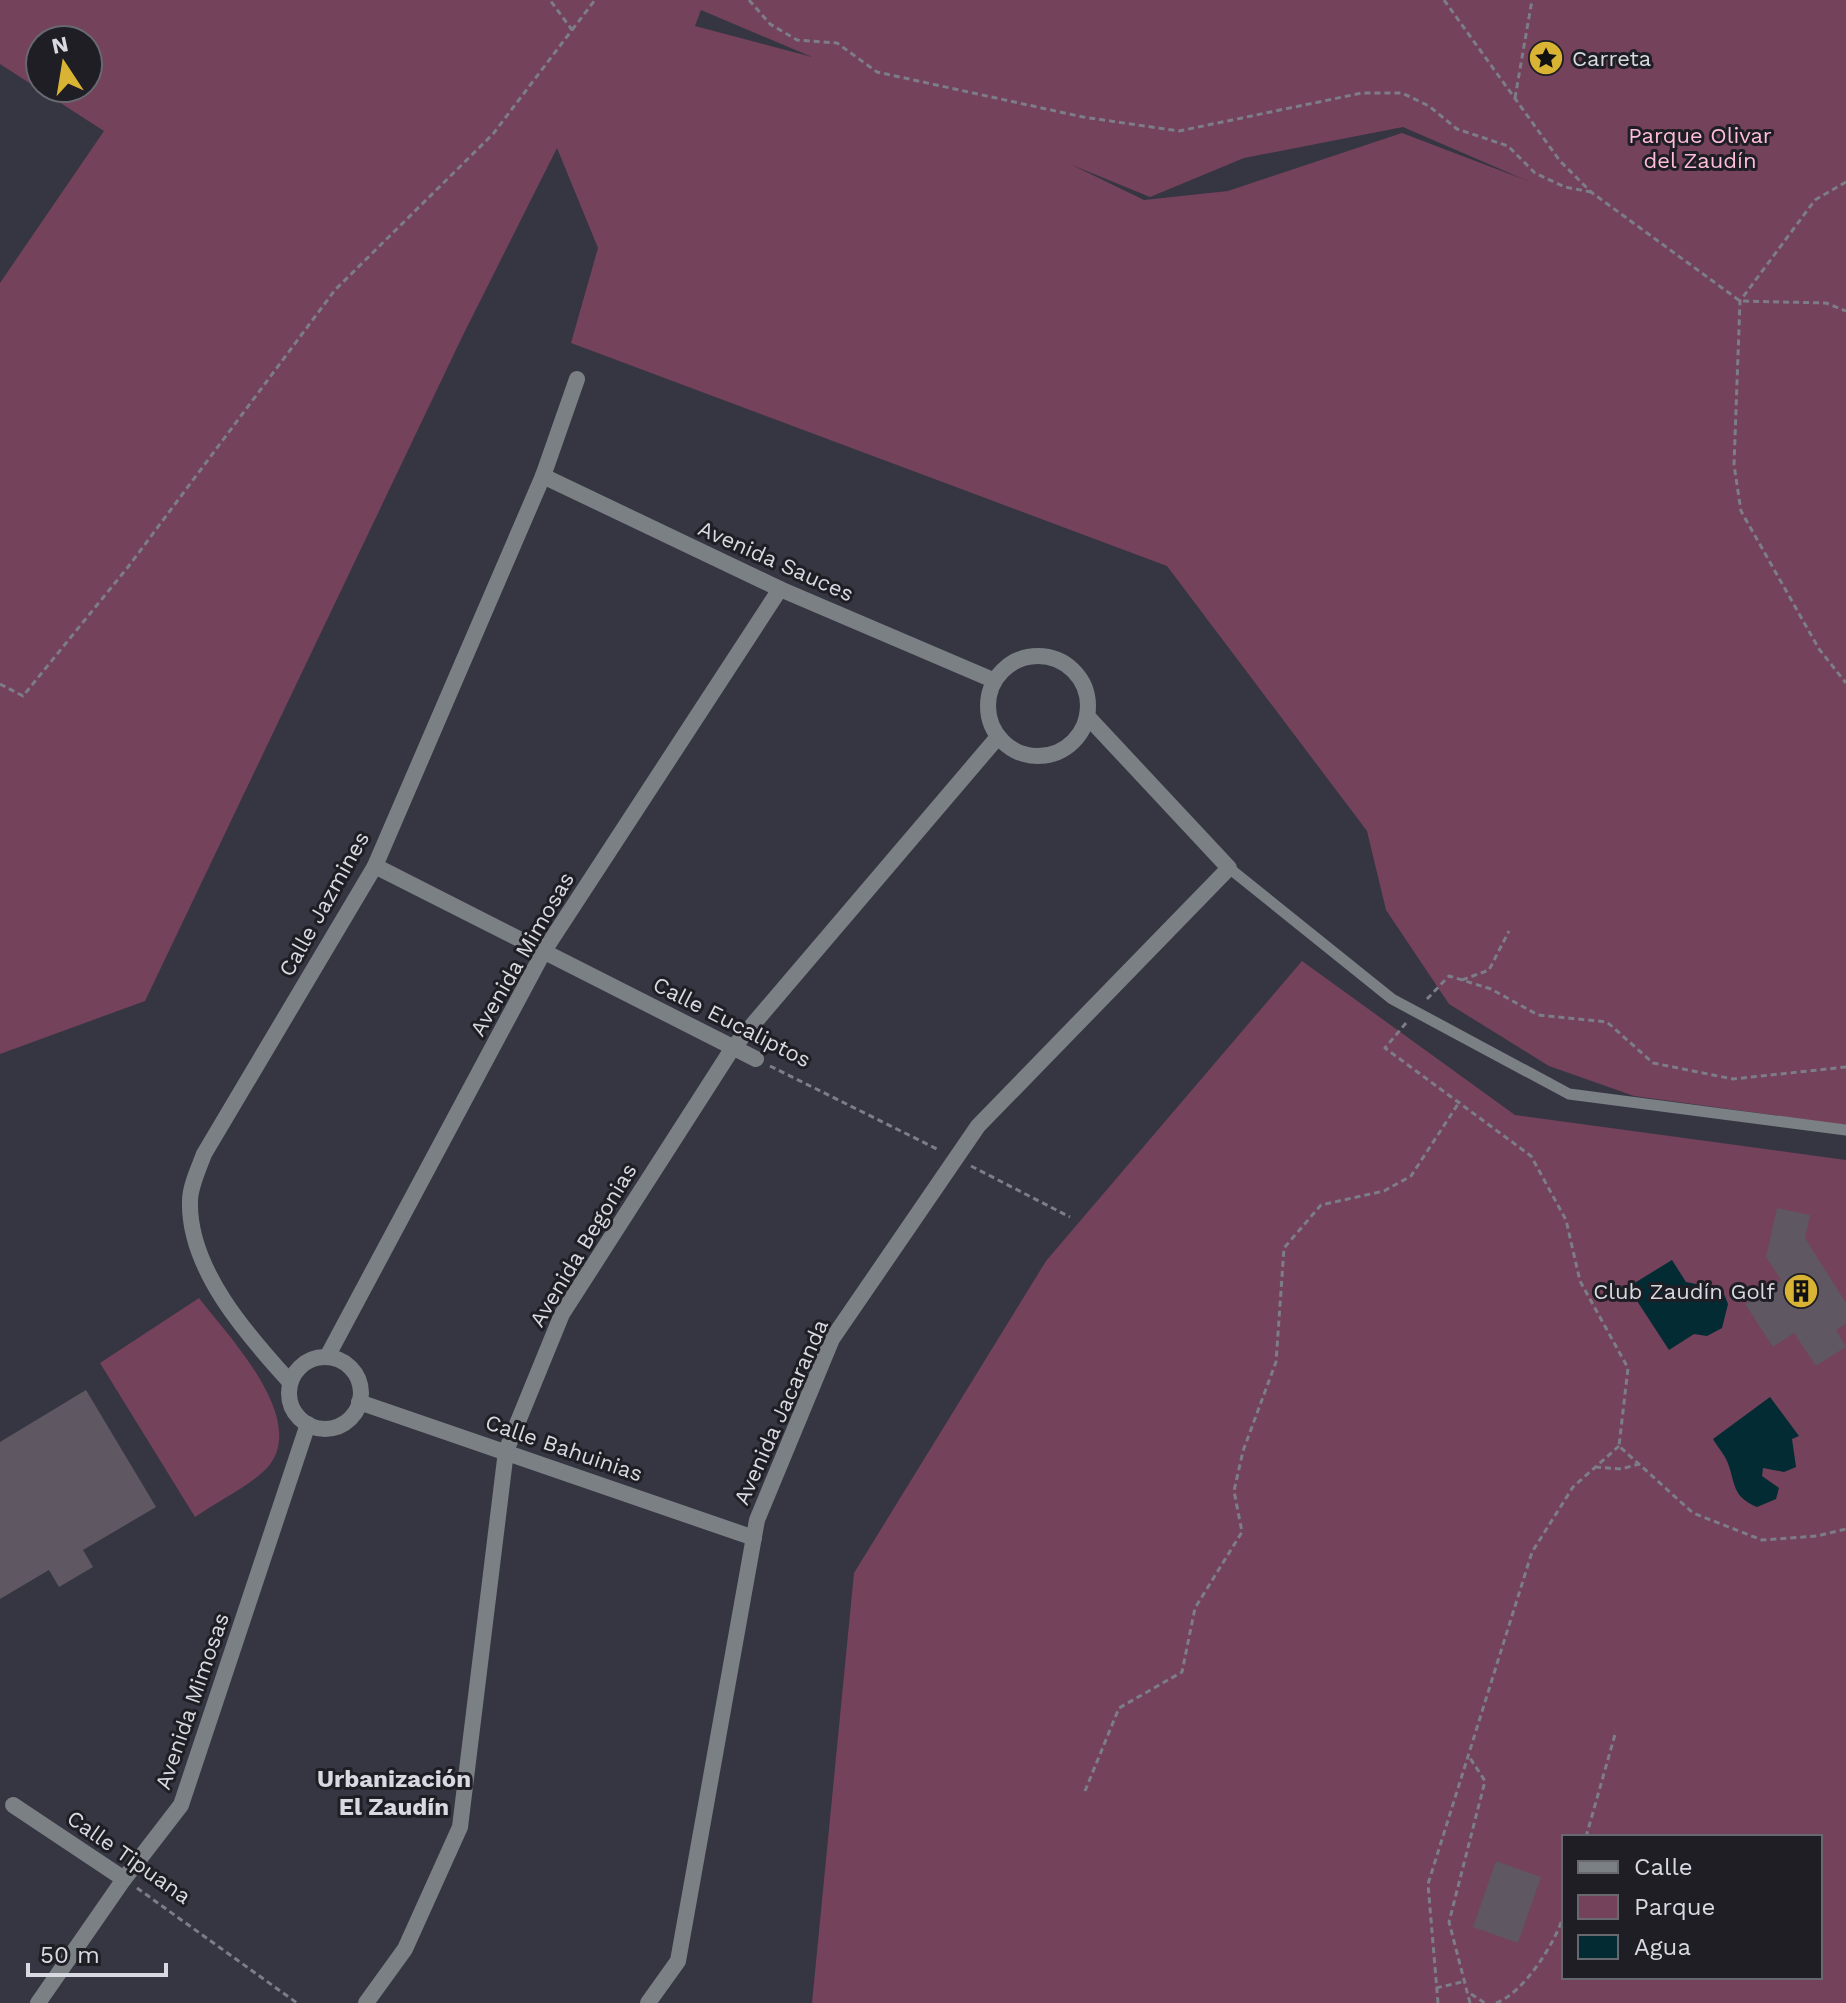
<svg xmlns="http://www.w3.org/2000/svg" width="1846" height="2003" font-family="'Work Sans',sans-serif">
<rect width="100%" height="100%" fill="#363643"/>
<g fill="#74425a" fill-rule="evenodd">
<path d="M0 0H1846V1125L1634 1096 1549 1066 1449 1004 1386 910 1367 831 1167 566 571 343 598 248 557 148 464 333 145 1001 0 1054V283L104 131 0 64ZM701 10 812 57 695 26ZM40 40H88V88H40ZM1403 127 1528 181 1402 133 1228 191 1144 200 1072 165 1150 197 1244 158Z"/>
<path d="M1302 961 1515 1115 1846 1160V2003H812L854 1573 1046 1261ZM1564 1837H1820V1977H1564Z"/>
<path d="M199 1298C228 1336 310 1420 267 1468 251 1485 215 1503 195 1517L100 1363Z"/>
</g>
<g fill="#032b33">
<polygon points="1672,1260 1686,1282 1722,1289 1728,1304 1722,1328 1707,1336 1694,1334 1669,1350 1628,1287"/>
<path d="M1770 1397 1799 1436 1792 1439 1796 1467 1784 1472 1763 1468 1762 1476 1779 1488 1776 1499 1757 1507C1731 1496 1736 1483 1727 1461 1724 1454 1717 1446 1713 1439Z"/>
</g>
<g fill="#5f5762">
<polygon points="1777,1208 1810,1215 1805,1238 1846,1303 1846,1324 1836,1330 1846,1347 1816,1366 1794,1333 1773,1347 1745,1304 1781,1280 1766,1257"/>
<polygon points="86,1390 156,1507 83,1550 93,1567 59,1587 49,1570 0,1599 0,1442"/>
<polygon points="1496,1861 1541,1877 1518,1943 1473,1927"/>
</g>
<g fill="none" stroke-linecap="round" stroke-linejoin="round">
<g stroke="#7c7d88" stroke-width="3" stroke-dasharray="6 4" stroke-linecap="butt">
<polyline points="749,0 770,24 797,40 837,43 877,72 1083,117 1179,131 1362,93 1402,93 1429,106 1457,129 1508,146 1535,173 1565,187 1591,192"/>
<polyline points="1444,0 1560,161 1591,192 1740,301 1826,303 1846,311"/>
<polyline points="572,30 595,0"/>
<polyline points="1515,98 1532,0"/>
<polyline points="1846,182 1815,200 1740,301 1734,465 1741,511 1819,649 1846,683"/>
<polyline points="0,684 23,696 128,567 335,290 493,134 572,30 550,0"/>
<polyline points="1462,980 1489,970 1509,931"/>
<polyline points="1427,999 1449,976 1491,989 1538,1015 1607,1022 1653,1063 1733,1079 1846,1067"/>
<polyline points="1406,1023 1385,1048 1531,1156 1566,1220 1580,1281 1628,1368 1619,1446 1693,1513 1762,1540 1817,1536 1846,1529"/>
<polyline points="770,1066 939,1150"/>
<polyline points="971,1166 1070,1217"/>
<polyline points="1595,1467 1621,1469 1639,1464"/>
<polyline points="1085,1791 1119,1708 1182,1672 1195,1608 1242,1532 1234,1491 1243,1451 1276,1362 1284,1248 1321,1205 1384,1191 1411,1176 1460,1101"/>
<polyline points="1586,1837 1616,1731"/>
<polyline points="137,1888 297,2003"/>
<polyline points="1436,1988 1466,1981"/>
<polyline points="1471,1994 1485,2003"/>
<polyline points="1438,2003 1428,1884 1532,1552 1573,1487 1619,1446"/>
<polyline points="1470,2003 1449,1922 1485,1781 1470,1758"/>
<path d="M1496 2003C1524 1993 1556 1942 1564 1914"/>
</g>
<polyline stroke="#7b8085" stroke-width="11" points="1229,868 1392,999 1569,1094 1846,1130"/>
<g stroke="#7b8085" stroke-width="16">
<polyline points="543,476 780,589 993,680"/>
<circle cx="1038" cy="706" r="50"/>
<polyline points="375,866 756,1059"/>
<polyline points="327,1357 544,951 780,589"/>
<circle cx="325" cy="1393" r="36"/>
<path d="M290 1382C248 1336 188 1269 190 1201 190 1186 199 1168 204 1154L375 866 543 476 577 379"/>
<polyline points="359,1402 754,1538"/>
<polyline points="13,1805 124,1879"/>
<polyline points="38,2003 124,1879 181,1805 308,1424"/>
<polyline points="366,2003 405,1949 460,1827 506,1451 562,1314 732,1049 997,738"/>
<polyline points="648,2003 678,1961 757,1520 832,1339 978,1126 1229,868 1087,716"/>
</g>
</g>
<defs>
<g id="sight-disc" transform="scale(1.8)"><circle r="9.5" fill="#d9b334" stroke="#1e1e24"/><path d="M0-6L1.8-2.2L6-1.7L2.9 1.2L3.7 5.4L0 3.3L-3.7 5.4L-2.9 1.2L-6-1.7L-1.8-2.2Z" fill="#111"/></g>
<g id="building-disc" transform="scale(1.8)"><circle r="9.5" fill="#d9b334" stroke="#1e1e24"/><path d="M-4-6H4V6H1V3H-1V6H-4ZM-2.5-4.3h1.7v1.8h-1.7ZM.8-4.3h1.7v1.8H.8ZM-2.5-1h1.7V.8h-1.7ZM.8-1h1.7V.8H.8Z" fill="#111"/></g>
</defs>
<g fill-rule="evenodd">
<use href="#sight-disc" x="1546" y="58"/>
<use href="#building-disc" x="1801" y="1291"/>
</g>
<g text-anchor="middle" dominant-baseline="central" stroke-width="6" stroke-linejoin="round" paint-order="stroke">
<g font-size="22" fill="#d8d9e1" stroke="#1e1e24" text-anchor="start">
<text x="1572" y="58">Carreta</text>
<text x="1775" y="1291" text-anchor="end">Club Zaudín Golf</text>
</g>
<g font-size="22" fill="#ffbcdb" stroke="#1e1e24">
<text x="1700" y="135">Parque Olivar<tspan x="1700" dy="25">del Zaudín</tspan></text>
</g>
<g font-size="22" fill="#d8d9e1" stroke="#1e1e24">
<text transform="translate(776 561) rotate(24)">Avenida Sauces</text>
<text transform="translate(324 904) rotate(-61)">Calle Jazmines</text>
<text transform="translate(522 954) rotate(-60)">Avenida Mimosas</text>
<text transform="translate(732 1022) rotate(27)">Calle Eucaliptos</text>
<text transform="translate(583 1245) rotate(-59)">Avenida Begonias</text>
<text transform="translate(781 1412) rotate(-66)">Avenida Jacaranda</text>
<text transform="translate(564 1448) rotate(19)">Calle Bahuinias</text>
<text transform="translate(192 1701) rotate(-71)">Avenida Mimosas</text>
<text transform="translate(129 1857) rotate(35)">Calle Tipuana</text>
</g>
<g font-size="24" font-weight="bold" fill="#d8d9e1" stroke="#1e1e24">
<text x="394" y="1779">Urbanización<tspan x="394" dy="28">El Zaudín</tspan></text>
</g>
</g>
<rect x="1562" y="1835" width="260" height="144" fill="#1e1e24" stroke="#686970" stroke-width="2"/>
<rect x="1578" y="1861" width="40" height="12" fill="#7b8085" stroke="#686970" stroke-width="2"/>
<text x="1634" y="1875" font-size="24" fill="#d8d9e1">Calle</text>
<rect x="1578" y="1895" width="40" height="24" fill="#74425a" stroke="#686970" stroke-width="2"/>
<text x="1634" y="1915" font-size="24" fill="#d8d9e1">Parque</text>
<rect x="1578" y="1935" width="40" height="24" fill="#032b33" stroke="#686970" stroke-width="2"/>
<text x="1634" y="1955" font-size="24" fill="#d8d9e1">Agua</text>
<g transform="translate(64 64) rotate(348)"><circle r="38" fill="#1e1e24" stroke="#686970" stroke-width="2"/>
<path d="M0-6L14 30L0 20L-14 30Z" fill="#d9b334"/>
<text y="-12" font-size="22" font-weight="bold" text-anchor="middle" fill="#d8d9e1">N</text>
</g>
<path d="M28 1963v12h138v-12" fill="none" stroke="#d8d9e1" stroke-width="4"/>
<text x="40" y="1963" font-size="24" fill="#d8d9e1" stroke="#1e1e24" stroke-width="6" paint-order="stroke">50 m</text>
</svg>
